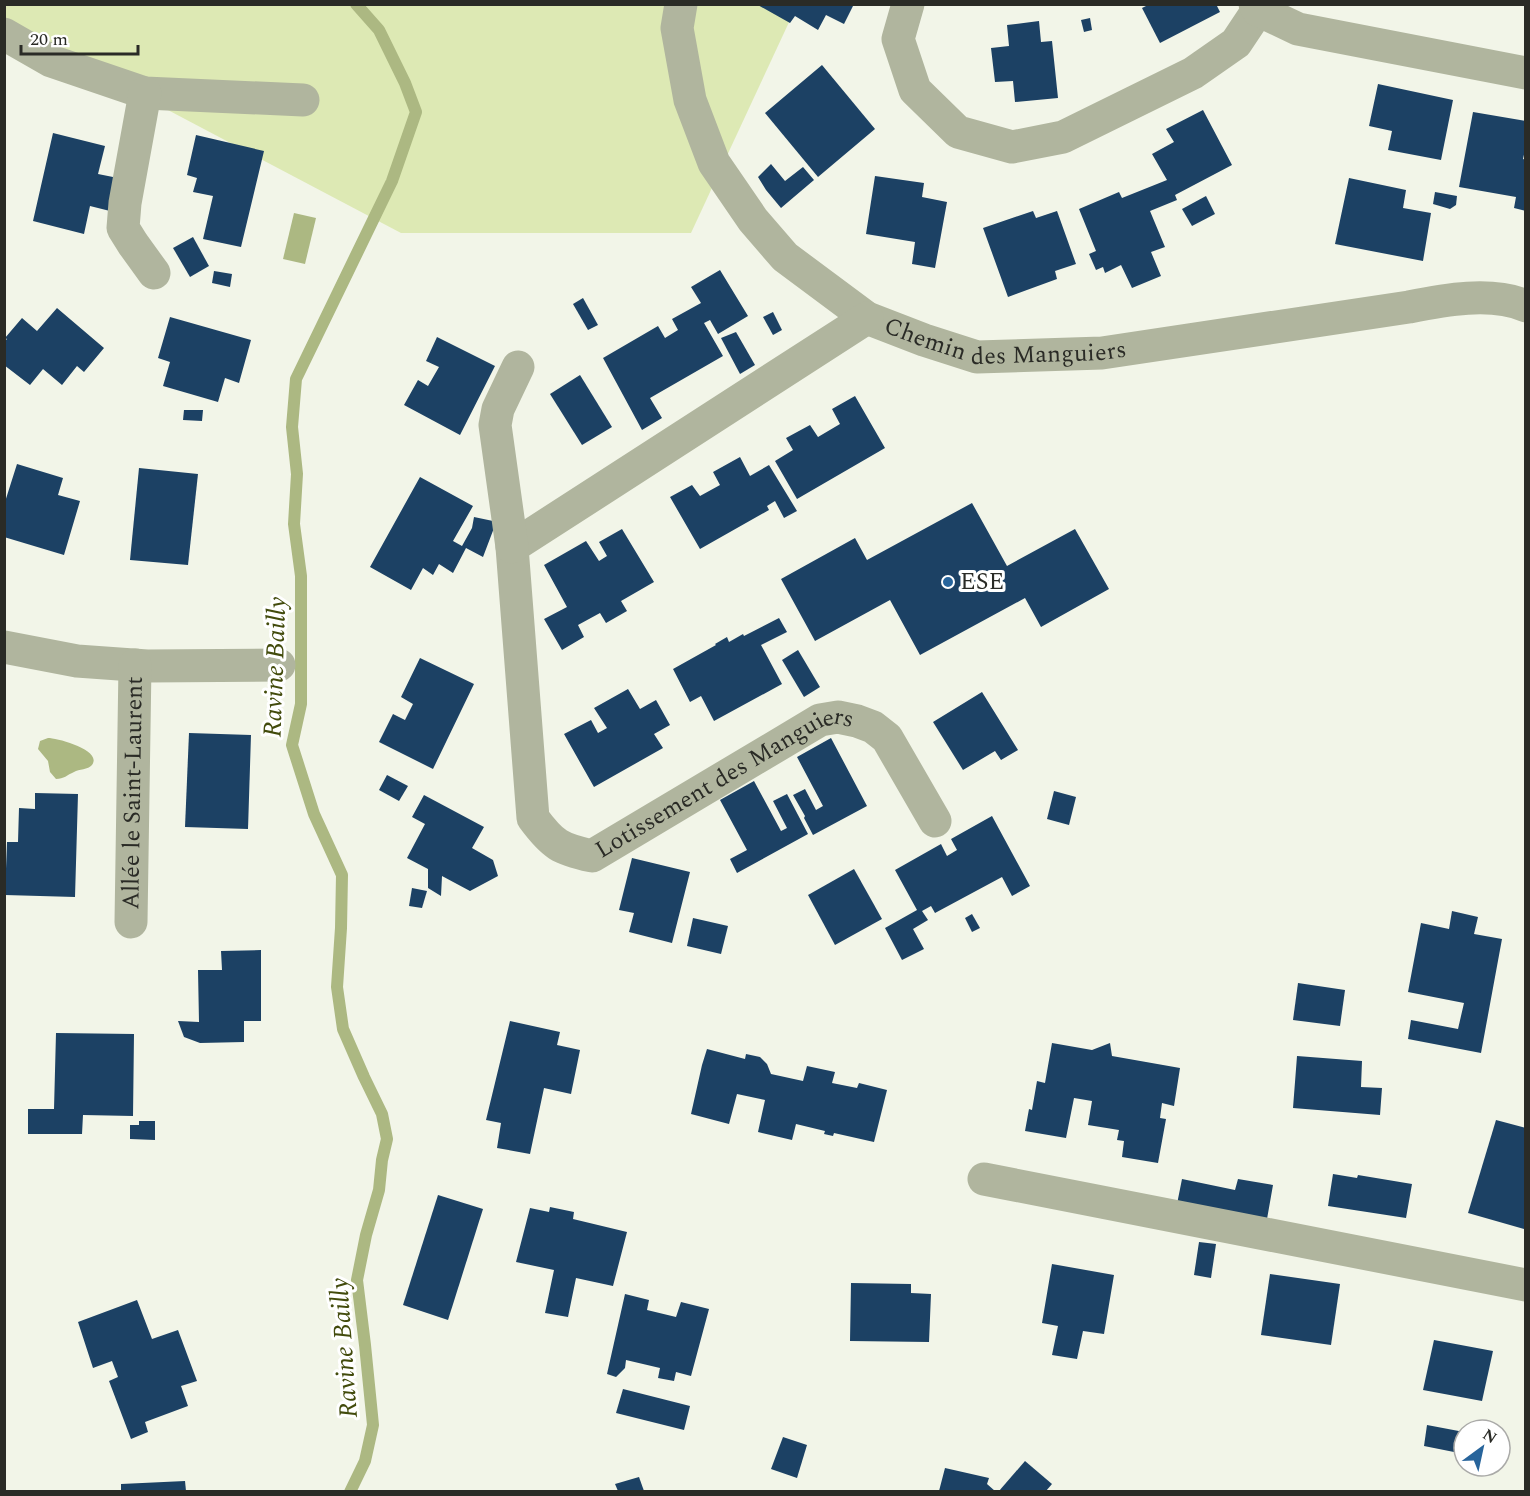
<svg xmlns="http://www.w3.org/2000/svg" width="1530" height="1496" font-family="Spectral,serif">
<rect width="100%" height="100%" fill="#f2f5e8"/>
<polygon fill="#dde9b4" points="4,5 797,5 691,233 401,233 5,24"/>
<g fill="#acb882">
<polygon points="294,213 316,218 305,264 283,259"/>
<path d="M48 738C57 738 103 750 92 765 88 770 79 769 74 772 67 775 64 779 56 779L50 772 48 761 38 749 40 741Z"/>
</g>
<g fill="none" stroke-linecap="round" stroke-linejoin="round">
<polyline stroke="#acb882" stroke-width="12" points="350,1492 365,1461 373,1425 365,1345 357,1280 366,1235 379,1190 382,1160 387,1139 382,1114 364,1077 343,1029 337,987 341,928 342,875 314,814 292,745 301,704 301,576 294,524 297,474 292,427 296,379 392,181 416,112 405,83 379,30 356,4"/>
</g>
<g fill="#1c4164">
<polygon points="756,4 854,4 844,24 826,15 818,30 795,16 790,23"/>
<polygon points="1150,4 1216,4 1220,12 1160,43 1142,8"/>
<polygon points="1090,18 1092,30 1084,32 1081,20"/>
<polygon points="1039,21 1041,42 1052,41 1058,98 1015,102 1013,81 995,82 991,48 1009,46 1007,25"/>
<polygon points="822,65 875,129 818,177 765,113"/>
<polygon points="1378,84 1453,100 1441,160 1388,150 1392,131 1369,126"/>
<polygon points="1203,110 1232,165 1175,195 1177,200 1150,211 1165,247 1151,252 1161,276 1132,288 1121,265 1105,273 1103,267 1096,270 1089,254 1096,251 1079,209 1119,192 1122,198 1167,180 1152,154 1174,142 1166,129"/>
<polygon points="1473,112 1526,121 1526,146 1523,159 1526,160 1526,211 1514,208 1516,197 1459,187"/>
<polygon points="53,133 105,146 98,174 118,178 110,211 90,206 84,234 33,221"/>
<polygon points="196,135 264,151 241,247 203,239 213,196 193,192 197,178 187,175"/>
<polygon points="771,164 785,181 803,167 814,180 781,208 766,190 758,177"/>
<polygon points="875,176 924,183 922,197 947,202 935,268 912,264 915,242 866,234"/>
<polygon points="1349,178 1406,190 1403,208 1431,213 1423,261 1335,244"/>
<polygon points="1435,192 1457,196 1456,205 1450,209 1433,204"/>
<polygon points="1206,196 1215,214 1192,226 1182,209"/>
<polygon points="1033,211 1036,218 1057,211 1076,264 1055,271 1057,279 1008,297 983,228"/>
<polygon points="193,237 209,266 190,277 173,248"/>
<polygon points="720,270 748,316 718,334 710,320 704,323 723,356 650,398 662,418 642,430 603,358 658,326 665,338 678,330 672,319 701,303 691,287"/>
<polygon points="214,271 232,274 230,287 212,283"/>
<polygon points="583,298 598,325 588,330 573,304"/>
<polygon points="57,308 104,348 84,372 77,366 62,385 43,369 30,385 4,365 4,342 7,339 5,338 22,318 37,331"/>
<polygon points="773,312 782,330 773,335 763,317"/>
<polygon points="170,317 251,340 239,383 225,378 218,402 163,386 170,362 158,358"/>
<polygon points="736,332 755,365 740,374 721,338"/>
<polygon points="437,337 495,366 460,435 404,405 418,380 428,386 439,367 426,361"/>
<polygon points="580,375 612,427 582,445 550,394"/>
<polygon points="855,396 885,448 797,499 775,461 793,450 786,438 810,425 818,437 840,424 832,409"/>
<polygon points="184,410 203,410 202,421 183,420"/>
<polygon points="740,457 750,476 769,465 797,511 784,518 775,501 767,506 769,510 700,549 670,497 692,485 700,496 720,485 713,472"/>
<polygon points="17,464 63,478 58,495 80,501 64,555 4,537 4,505"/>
<polygon points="139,468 198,474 188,565 130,560"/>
<polygon points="420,477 473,506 453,541 462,546 472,528 474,517 493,521 494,528 483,557 466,548 453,573 439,564 433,575 423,568 411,590 370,567"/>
<polygon points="972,503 1007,566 1075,529 1109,589 1041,627 1025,598 920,655 890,600 815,641 781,579 855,538 867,560"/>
<polygon points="622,529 654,582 621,601 627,611 606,623 600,613 578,625 584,637 562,650 544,619 567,607 544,565 586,541 599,561 607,556 599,542"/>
<polygon points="779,618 787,632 761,645 782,684 714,721 701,696 690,702 673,669 716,645 715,644 727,637 729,642 743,634 744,636"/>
<polygon points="798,650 820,687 804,697 782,660"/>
<polygon points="420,658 474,684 433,769 379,742 393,714 405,720 413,704 401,697"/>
<polygon points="628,689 640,709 656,700 670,725 654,734 663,748 594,787 564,734 591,720 598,733 607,728 594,708"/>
<polygon points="982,692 1018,750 1001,760 995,751 963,770 933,722"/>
<polygon points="189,733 251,735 248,829 185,827"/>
<polygon points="831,738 867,806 813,835 804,818 805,816 793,795 805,789 816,810 823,806 797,757"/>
<polygon points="387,775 408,786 399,801 379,790"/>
<polygon points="754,781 781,831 787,828 773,801 787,794 808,834 737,873 730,859 747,850 720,800"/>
<polygon points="1054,791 1076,797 1069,825 1047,819"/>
<polygon points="35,793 78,794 75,897 5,895 7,842 18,842 19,808 35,809"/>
<polygon points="424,795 484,827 472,848 493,860 498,876 470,891 442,876 441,896 428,888 428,869 407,858 425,824 412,817"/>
<polygon points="992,816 1030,886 1012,896 1002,877 935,913 931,906 922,911 928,920 913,929 924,949 902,960 885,928 917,910 895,870 941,844 947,856 957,850 951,839"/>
<polygon points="632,858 690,872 672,943 629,932 634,913 619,910"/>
<polygon points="854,869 882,919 835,945 808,895"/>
<polygon points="412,888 427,891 422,908 409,906"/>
<polygon points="1452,911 1478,917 1474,934 1502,939 1481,1053 1408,1039 1411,1020 1458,1029 1464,1003 1408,992 1421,923 1449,929"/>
<polygon points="972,914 980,928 972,932 965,918"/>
<polygon points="693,918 728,926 721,954 687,946"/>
<polygon points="261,950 261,1021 244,1021 244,1042 200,1043 184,1037 178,1021 199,1022 198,970 222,970 221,951"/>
<polygon points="1298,983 1345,990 1340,1026 1293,1020"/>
<polygon points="510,1021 560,1032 557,1045 580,1050 571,1094 544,1088 530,1154 497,1148 501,1123 486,1120"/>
<polygon points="56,1033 134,1034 133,1116 83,1115 82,1134 28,1134 28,1109 54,1109"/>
<polygon points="1052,1043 1092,1050 1110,1043 1112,1056 1180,1068 1174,1106 1162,1103 1160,1118 1166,1119 1158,1163 1122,1157 1124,1141 1117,1140 1119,1130 1088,1125 1092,1101 1074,1098 1066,1138 1025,1131 1029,1109 1032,1110 1037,1081 1045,1083"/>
<polygon points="707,1049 745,1059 746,1054 760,1057 767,1064 771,1074 803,1081 807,1066 835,1072 832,1083 857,1088 859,1083 887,1090 874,1142 834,1133 833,1136 824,1134 825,1131 796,1124 792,1140 758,1132 765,1100 737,1094 729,1124 691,1114 702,1065"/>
<polygon points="1297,1056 1362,1061 1361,1087 1382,1088 1380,1115 1293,1108"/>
<polygon points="1496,1120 1526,1128 1526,1222 1524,1229 1468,1213"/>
<polygon points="139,1121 155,1121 155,1140 130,1139 130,1125 139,1125"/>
<polygon points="1333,1174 1357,1178 1358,1175 1412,1184 1406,1218 1328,1206"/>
<polygon points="1182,1179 1235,1190 1238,1179 1273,1185 1267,1219 1177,1204"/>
<polygon points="438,1195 483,1209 448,1320 403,1305"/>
<polygon points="550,1207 574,1212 573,1219 627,1232 613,1286 576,1278 568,1317 545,1313 554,1270 516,1262 530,1208 549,1212"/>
<polygon points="1199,1242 1216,1244 1211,1278 1194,1275"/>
<polygon points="1052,1264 1114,1275 1104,1334 1083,1331 1077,1359 1052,1355 1058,1326 1042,1323"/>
<polygon points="1270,1274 1340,1284 1331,1345 1261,1335"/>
<polygon points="851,1283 911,1284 911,1293 931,1294 929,1342 850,1341"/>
<polygon points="625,1294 649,1300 647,1310 676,1317 681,1302 709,1309 691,1376 676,1372 674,1381 658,1378 660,1368 626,1360 625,1368 616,1377 607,1374"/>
<polygon points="137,1300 152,1339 178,1330 197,1381 181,1386 188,1406 145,1422 148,1432 131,1439 109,1381 118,1377 112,1361 93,1368 78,1322"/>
<polygon points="1434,1340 1493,1351 1482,1401 1423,1390"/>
<polygon points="623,1389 690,1406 684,1430 616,1413"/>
<polygon points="1427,1425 1464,1432 1464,1454 1424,1446"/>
<polygon points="783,1437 807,1445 797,1478 771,1469"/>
<polygon points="1025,1461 1052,1484 1046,1491 999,1491"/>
<polygon points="945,1468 989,1478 987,1484 995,1491 939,1491"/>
<polygon points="639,1477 644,1491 618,1491 615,1484"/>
<polygon points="185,1481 186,1491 121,1491 121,1484"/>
</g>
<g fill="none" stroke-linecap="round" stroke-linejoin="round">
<g stroke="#b0b59e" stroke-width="33">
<path id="s1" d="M681 4 677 28 690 100 714 163 753 220 785 257 867 318 924 340 977 357 1102 353 1409 307C1443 300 1492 291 1526 306"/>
<polyline points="908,4 898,39 915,90 958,132 1012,147 1063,137 1193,73 1236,43 1258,10"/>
<polyline points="1255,4 1258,10 1298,29 1526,73"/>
<polyline points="4,34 51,61 145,93 303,100"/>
<polyline points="145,93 125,203 123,228 133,244 154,273"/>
<path id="s2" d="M867 318 512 547 533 818C553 845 560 849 592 856L820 720 838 717 857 721 873 727 887 738 935 821"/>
<polyline points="512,547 495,425 498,409 518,367"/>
<polyline points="4,647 77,661 147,666 279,665"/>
<path id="s3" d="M131 922 135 665"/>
<polyline points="984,1179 1526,1285"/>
</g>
</g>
<circle fill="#27649b" stroke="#fff" stroke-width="2" cx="948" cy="582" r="6"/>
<g text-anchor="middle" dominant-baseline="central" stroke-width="6" stroke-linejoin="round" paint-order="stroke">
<g font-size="24" fill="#2a2b26" stroke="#fff">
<text stroke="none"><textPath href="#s1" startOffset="528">Chemin des Manguiers</textPath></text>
<text stroke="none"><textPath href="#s2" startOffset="920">Lotissement des Manguiers</textPath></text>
<text stroke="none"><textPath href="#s3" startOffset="129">Allée le Saint-Laurent</textPath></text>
</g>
<g font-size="24" fill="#2a2b26" stroke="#fff" text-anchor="start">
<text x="960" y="582">ESE</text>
</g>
<g font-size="26" font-style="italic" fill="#424b0c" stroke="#fff">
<text transform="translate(275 667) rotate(-88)">Ravine Bailly</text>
<text transform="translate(344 1348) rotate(-94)">Ravine Bailly</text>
</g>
</g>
<rect width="1530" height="1496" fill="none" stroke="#2a2b26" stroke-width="12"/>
<g transform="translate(1482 1448) rotate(33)"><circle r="28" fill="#ffffff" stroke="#aaaaa8" stroke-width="1.5"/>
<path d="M0-4.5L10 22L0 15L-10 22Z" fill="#27649b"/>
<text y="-9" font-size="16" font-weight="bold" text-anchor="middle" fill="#2a2b26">N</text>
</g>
<path d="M21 45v9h117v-9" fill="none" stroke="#2a2b26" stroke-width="3"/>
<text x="30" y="45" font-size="18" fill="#2a2b26" stroke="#ffffff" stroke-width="4.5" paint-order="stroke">20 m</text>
</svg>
